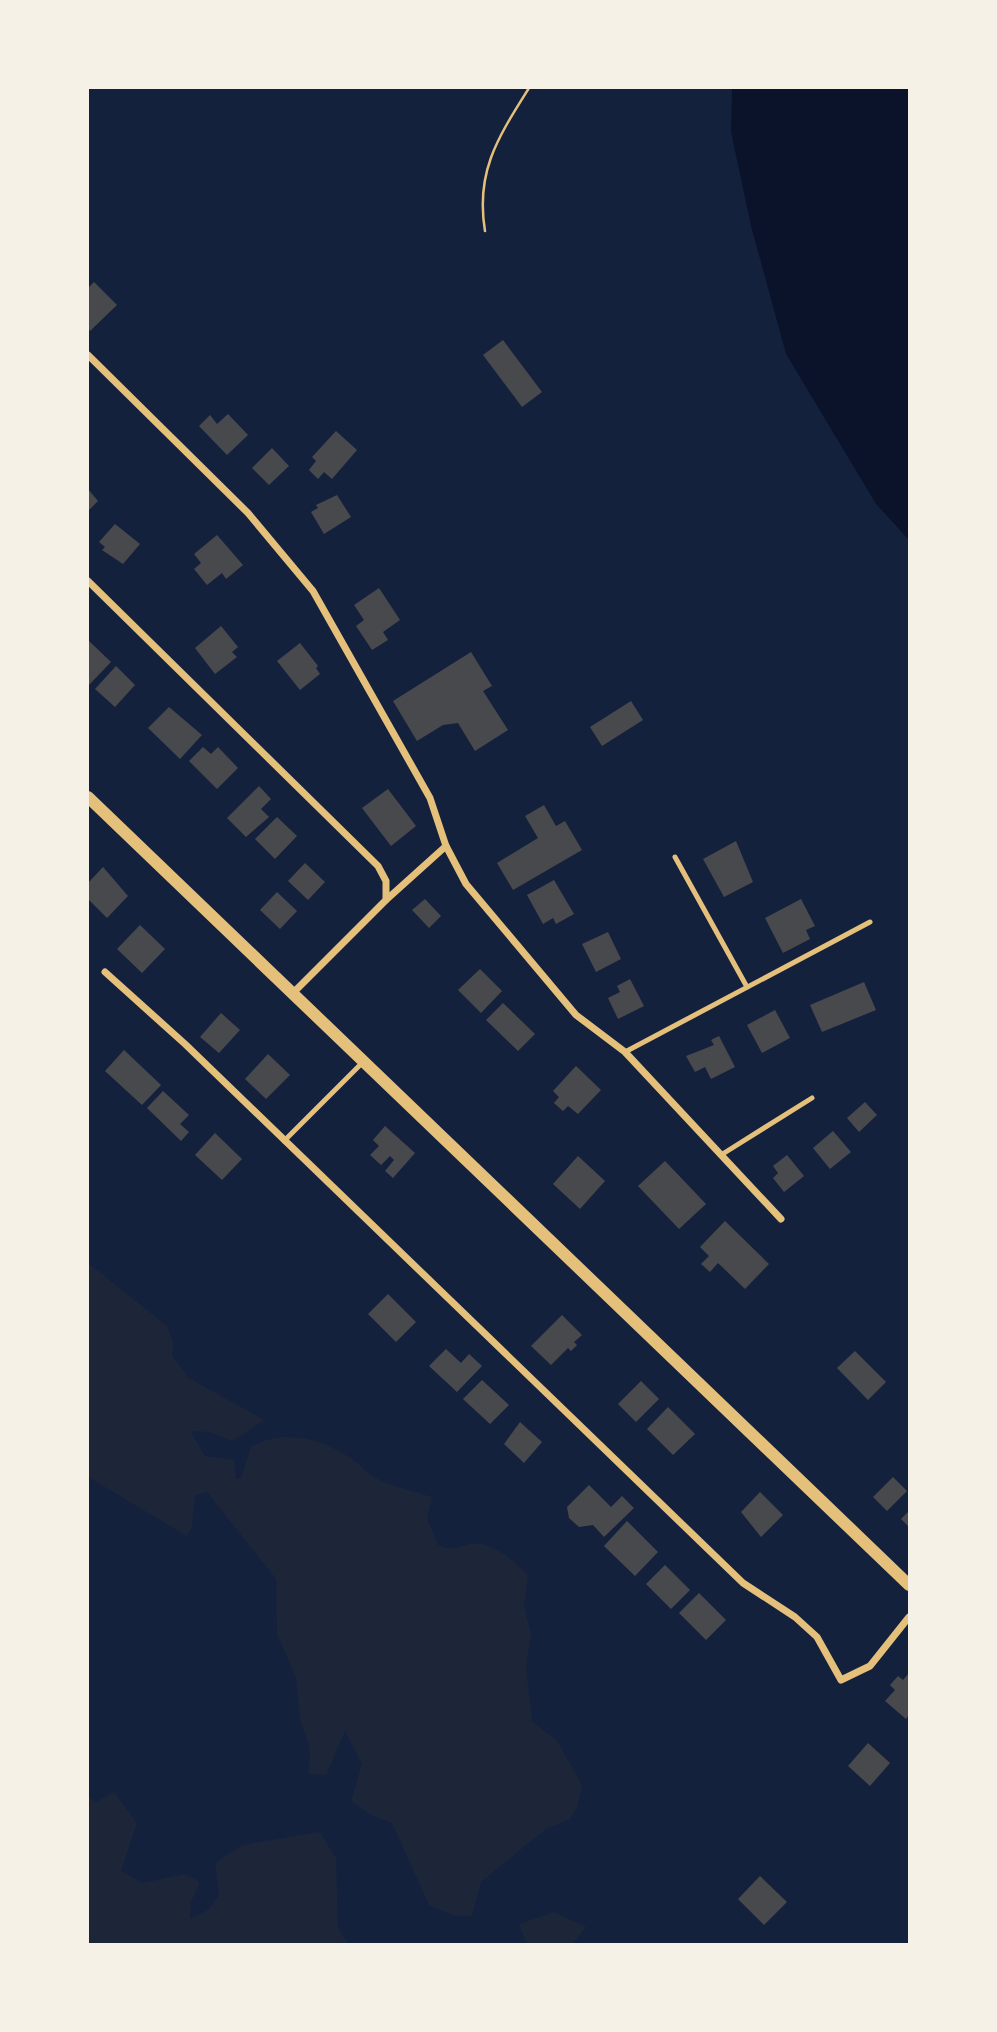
<svg xmlns="http://www.w3.org/2000/svg" width="997" height="2032" font-family="'Exo 2',sans-serif">
<rect width="100%" height="100%" fill="#14213d"/>
<g fill="#1d2539">
<path d="M88 1263 167 1326 173 1343 172 1356 189 1378 264 1420 233 1441 209 1432 190 1431 205 1456 234 1460 236 1479 241 1478 251 1447C283 1428 323 1438 353 1460 361 1465 366 1473 374 1477 392 1487 413 1491 432 1497L427 1518 438 1545C458 1554 464 1541 481 1544 500 1548 516 1563 528 1575L524 1605 531 1634 526 1667 532 1721 557 1741 582 1785 577 1808 570 1819 546 1829 481 1882 472 1916H456L429 1905 392 1823 371 1815 351 1801 362 1764 345 1731 326 1775 309 1774 310 1749 300 1719 296 1678 277 1634 276 1579 207 1492 195 1495 192 1526 187 1536 88 1477Z"/>
<polygon points="114,1792 137,1823 121,1871 142,1883 185,1874 200,1882 191,1902 190,1919 208,1910 219,1895 215,1863 242,1845 320,1832 336,1858 338,1928 348,1944 88,1944 88,1796 96,1802"/>
<polygon points="554,1912 586,1927 572,1944 527,1944 519,1924"/>
</g>
<polygon fill="#0b132b" points="732,88 909,88 909,540 876,504 786,354 751,226 731,132"/>
<g fill="#48494c">
<polygon points="94,282 117,305 90,331 88,328 88,288"/>
<polygon points="503,340 542,392 522,407 483,355"/>
<polygon points="228,414 248,435 227,455 199,426 210,415 217,424"/>
<polygon points="336,431 357,450 332,479 324,472 318,479 309,470 316,461 312,457"/>
<polygon points="272,448 289,466 269,485 252,468"/>
<polygon points="88,489 98,501 88,511"/>
<polygon points="337,495 351,517 324,534 311,512 318,508 316,505"/>
<polygon points="115,524 140,544 123,564 102,550 105,547 99,542"/>
<polygon points="217,535 243,565 226,579 222,573 207,585 194,569 201,563 194,554"/>
<polygon points="379,588 400,620 383,632 388,640 372,650 356,626 364,620 354,605"/>
<polygon points="221,626 238,647 232,652 237,657 215,674 195,648"/>
<polygon points="88,640 111,662 89,685 88,684"/>
<polygon points="300,643 318,666 316,668 320,674 300,690 277,661"/>
<polygon points="471,652 492,686 483,691 508,730 475,751 458,723 443,725 417,741 393,701"/>
<polygon points="116,666 135,685 115,707 95,689"/>
<polygon points="631,701 643,720 602,746 590,727"/>
<polygon points="169,707 202,735 180,759 148,728"/>
<polygon points="203,747 211,754 218,747 238,768 217,789 189,761"/>
<polygon points="259,786 271,799 261,809 269,817 246,837 227,818"/>
<polygon points="388,789 416,826 391,846 362,808"/>
<polygon points="544,805 556,826 565,821 582,850 513,890 497,863 538,838 525,816"/>
<polygon points="277,817 297,836 275,859 255,839"/>
<polygon points="736,841 753,882 724,897 703,859"/>
<polygon points="305,863 325,882 308,900 288,881"/>
<polygon points="103,867 128,896 107,918 88,899 88,883"/>
<polygon points="554,880 574,914 556,924 553,918 543,924 527,895"/>
<polygon points="277,892 297,911 280,929 260,910"/>
<polygon points="425,899 441,916 429,928 412,910"/>
<polygon points="801,899 815,926 806,930 810,939 783,953 765,918"/>
<polygon points="140,925 165,949 142,973 117,949"/>
<polygon points="608,932 621,959 596,972 582,944"/>
<polygon points="480,969 502,991 481,1013 458,990"/>
<polygon points="630,979 644,1006 618,1019 608,998 620,992 617,986"/>
<polygon points="864,982 876,1010 822,1032 810,1005"/>
<polygon points="503,1003 535,1034 518,1051 486,1020"/>
<polygon points="775,1010 790,1038 762,1053 747,1025"/>
<polygon points="221,1013 240,1030 219,1053 200,1037"/>
<polygon points="719,1036 735,1067 711,1079 705,1067 695,1072 686,1056 714,1045 711,1040"/>
<polygon points="124,1050 161,1085 142,1105 105,1071"/>
<polygon points="268,1054 290,1075 266,1099 245,1079"/>
<polygon points="576,1066 601,1090 578,1114 568,1106 563,1111 554,1103 559,1097 553,1091"/>
<polygon points="163,1091 189,1115 180,1124 189,1132 181,1141 147,1108"/>
<polygon points="865,1102 877,1115 859,1132 847,1118"/>
<polygon points="385,1126 415,1153 393,1178 385,1171 394,1160 390,1156 381,1165 370,1155 379,1146 373,1140"/>
<polygon points="833,1131 851,1152 830,1169 813,1148"/>
<polygon points="215,1133 242,1159 222,1180 195,1155"/>
<polygon points="787,1155 804,1176 784,1192 773,1178 778,1173 773,1166"/>
<polygon points="578,1156 605,1181 580,1209 553,1184"/>
<polygon points="665,1161 706,1204 679,1229 638,1186"/>
<polygon points="725,1221 769,1264 745,1289 718,1263 710,1272 701,1264 709,1256 700,1247"/>
<polygon points="388,1294 416,1322 396,1342 368,1314"/>
<polygon points="562,1315 582,1335 574,1342 577,1345 571,1351 568,1348 551,1365 531,1346"/>
<polygon points="446,1349 461,1363 469,1354 482,1366 457,1392 429,1366"/>
<polygon points="855,1351 886,1382 868,1400 837,1368"/>
<polygon points="482,1380 509,1405 490,1424 463,1399"/>
<polygon points="641,1381 659,1399 636,1422 618,1404"/>
<polygon points="668,1407 695,1434 673,1455 647,1429"/>
<polygon points="520,1422 542,1442 524,1463 504,1444"/>
<polygon points="893,1477 907,1491 887,1511 873,1497"/>
<polygon points="589,1485 611,1507 622,1496 634,1508 604,1537 593,1525 579,1527 569,1518 567,1507"/>
<polygon points="760,1492 783,1515 761,1537 741,1512"/>
<polygon points="909,1511 909,1527 901,1519"/>
<polygon points="627,1521 658,1552 635,1576 604,1546"/>
<polygon points="665,1565 690,1590 671,1609 646,1584"/>
<polygon points="699,1593 726,1620 706,1640 679,1613"/>
<polygon points="909,1673 909,1715 906,1719 885,1701 895,1690 890,1685 898,1676 903,1680"/>
<polygon points="868,1743 890,1763 870,1786 848,1766"/>
<polygon points="760,1876 787,1902 764,1925 738,1899"/>
</g>
<g fill="none" stroke-linecap="round" stroke-linejoin="round">
<path stroke="#e5c07b" stroke-width="2.5" d="M485 231C475 171 499 136 529 88"/>
<g stroke="#e5c07b" stroke-width="5">
<polyline points="675,857 747,987"/>
<polyline points="625,1052 870,922"/>
<polyline points="284,1141 362,1063"/>
<polyline points="721,1155 812,1098"/>
</g>
<g stroke="#e5c07b" stroke-width="7">
<polyline points="88,355 248,513 313,591 430,798 446,846 466,884 576,1015 625,1052 781,1219"/>
<polyline points="88,581 378,866 386,881 386,900 292,994"/>
<polyline points="386,900 446,846"/>
<polyline points="105,972 185,1044 743,1583 795,1617 817,1637 841,1680 870,1666 909,1617"/>
</g>
<polyline stroke="#e5c07b" stroke-width="12" points="88,797 909,1585"/>
</g>
<rect width="997" height="2032" fill="none" stroke="#f6f1e7" stroke-width="178"/>
</svg>
